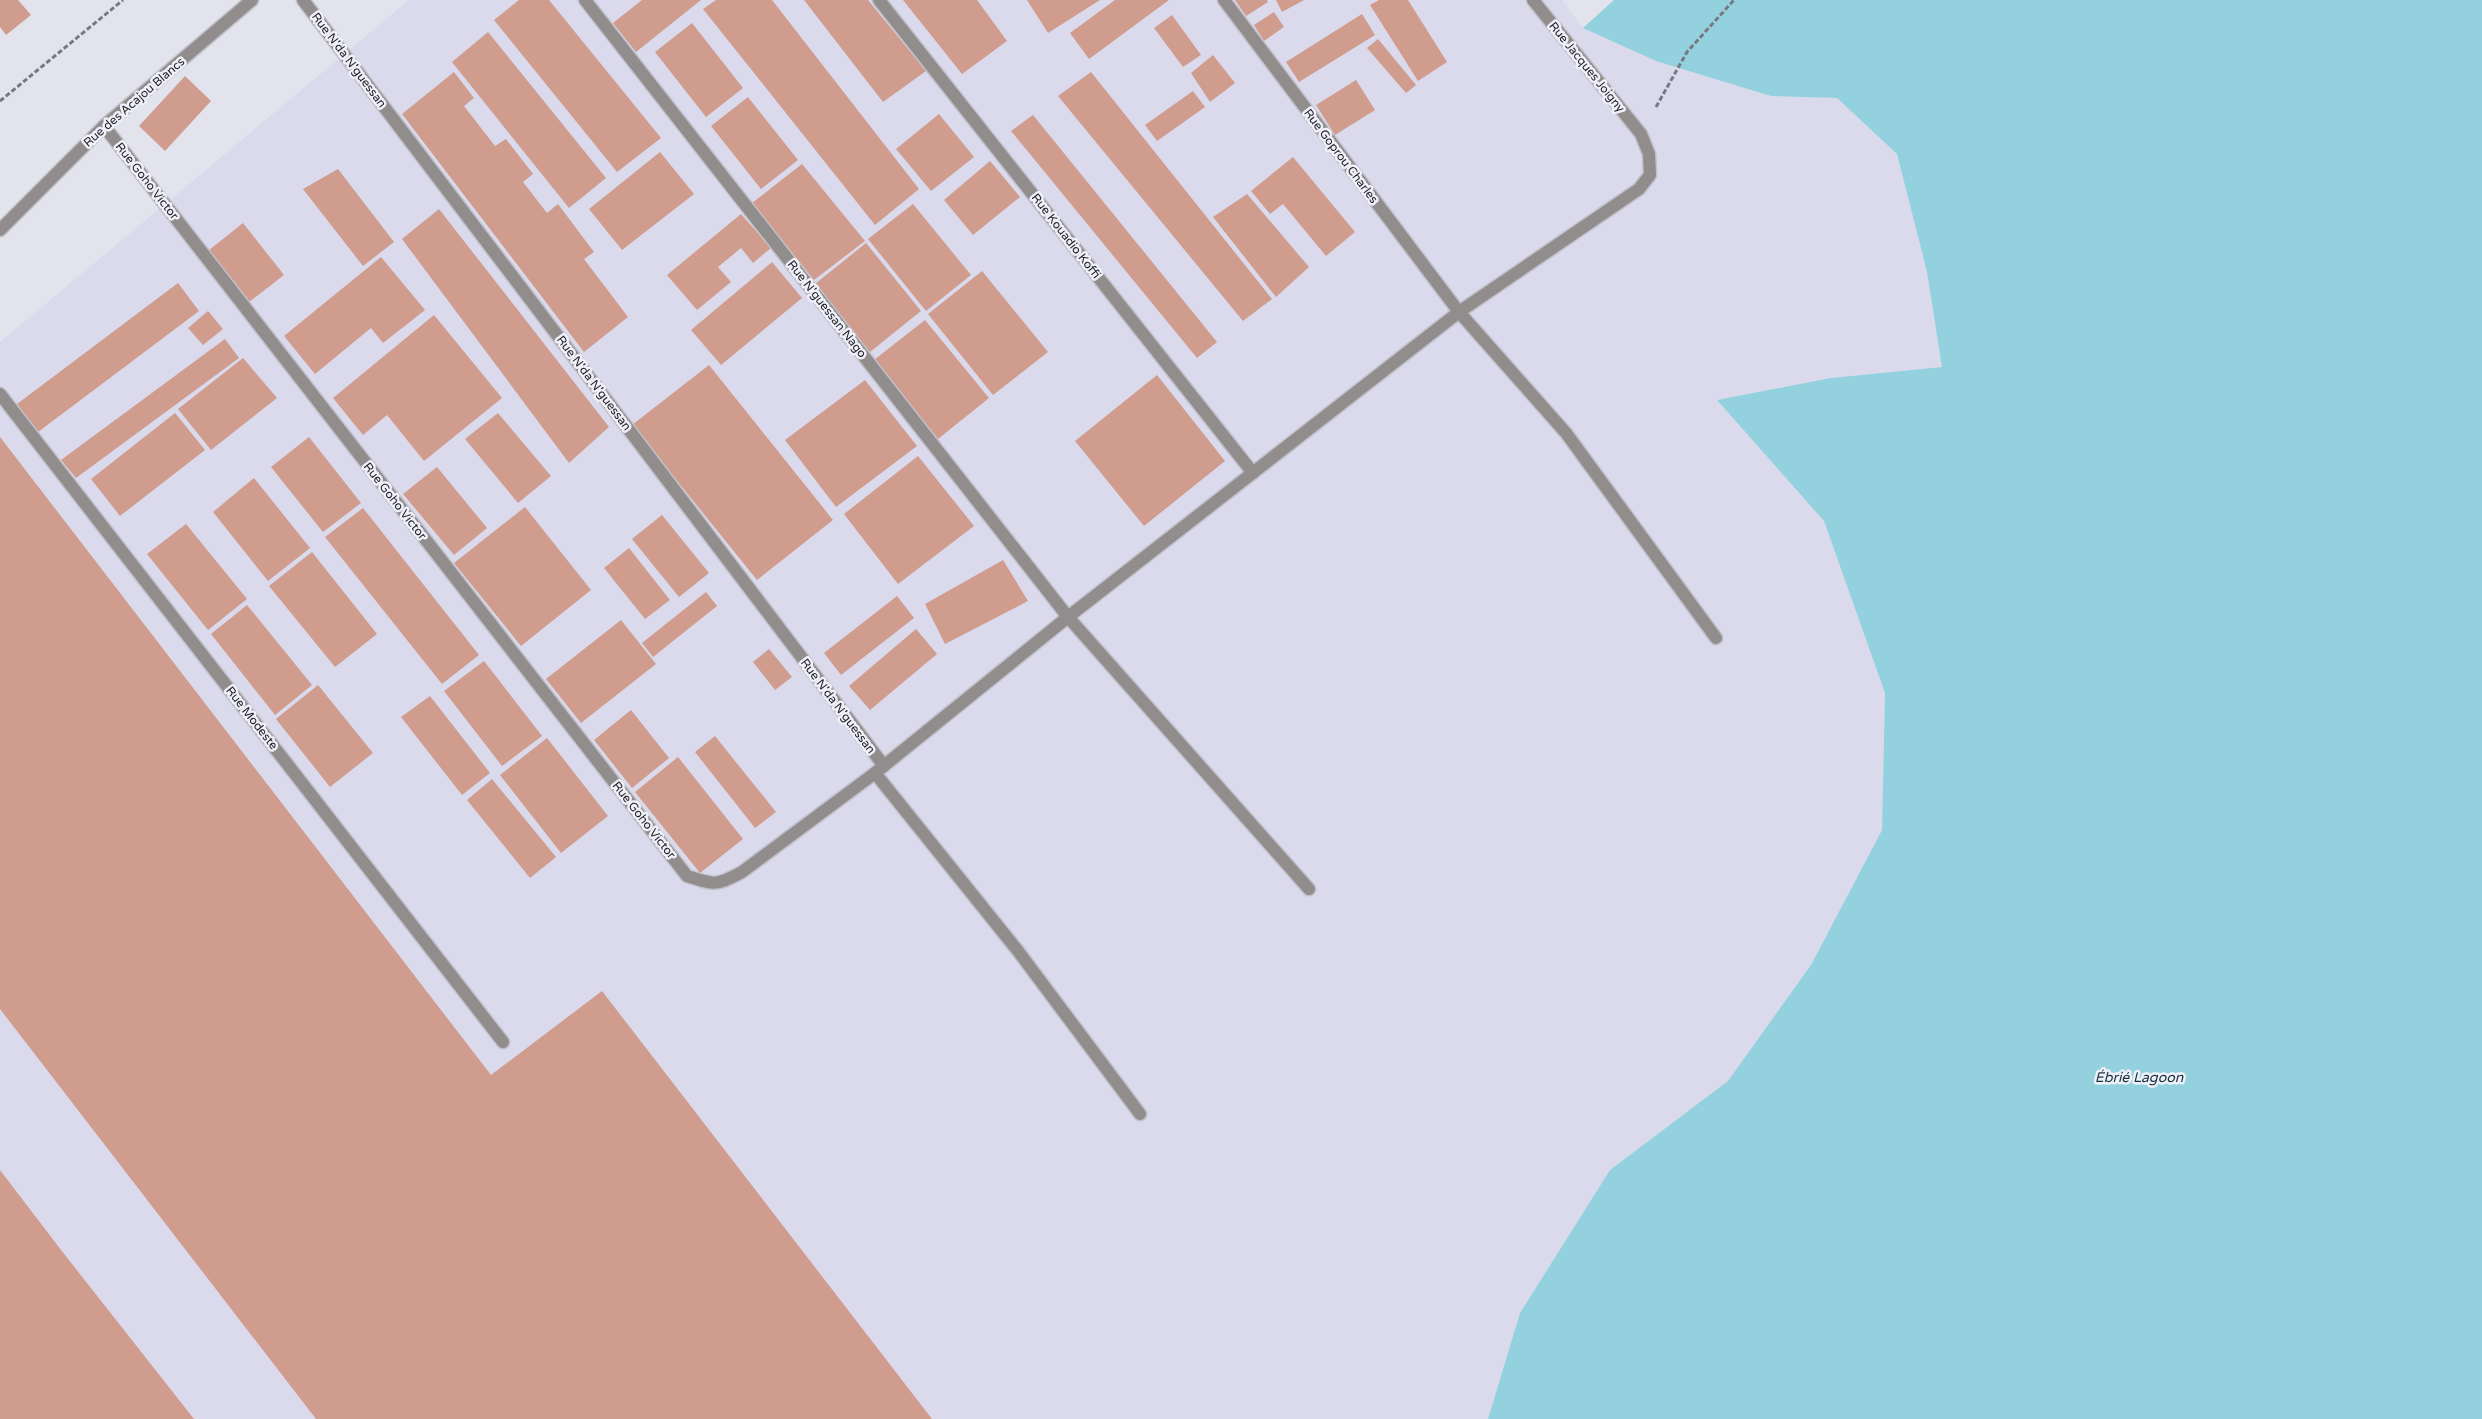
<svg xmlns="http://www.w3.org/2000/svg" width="2482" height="1419" font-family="'Varela Round',sans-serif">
<rect width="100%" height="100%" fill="#e2e3ed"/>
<polygon fill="#dadaec" points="409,0 1562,0 1583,28 1771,96 1837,98 1897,154 1927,272 1942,367 1831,378 1717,400 1824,521 1885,693 1882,830 1811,965 1728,1081 1610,1170 1520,1313 1488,1419 0,1419 0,342"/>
<polygon fill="#93d1de" points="1614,0 2482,0 2482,1419 1488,1419 1520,1313 1610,1170 1728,1081 1811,965 1882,830 1885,693 1824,521 1717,400 1831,378 1942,367 1927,272 1897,154 1837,98 1771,96 1656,61 1583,28"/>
<g fill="#cf9c8e">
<polygon points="0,0 18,0 31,15 6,35 0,27"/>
<polygon points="519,0 549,0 661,138 617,172 494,20"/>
<polygon points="642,0 701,0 636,52 613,23"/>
<polygon points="716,0 772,0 919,189 875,225 703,9"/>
<polygon points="804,0 868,0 926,71 883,102"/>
<polygon points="903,0 977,0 1007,41 962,74"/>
<polygon points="1027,0 1100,0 1048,33"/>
<polygon points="1115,0 1169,0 1089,59 1070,33"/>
<polygon points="1235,0 1267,0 1268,2 1246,16"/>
<polygon points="1276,0 1304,0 1282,12"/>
<polygon points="1379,0 1408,0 1447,62 1418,81 1370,5"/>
<polygon points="1274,12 1284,27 1264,41 1254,25"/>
<polygon points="1362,14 1375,35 1299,82 1286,62"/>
<polygon points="1172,15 1201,55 1183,67 1154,28"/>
<polygon points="692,23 743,88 706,117 655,52"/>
<polygon points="488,32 606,178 569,208 452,62"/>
<polygon points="1378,39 1416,85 1406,93 1367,48"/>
<polygon points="1213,55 1235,83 1210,102 1191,73"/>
<polygon points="454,72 474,98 464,106 495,146 506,139 533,174 523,182 547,213 558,204 594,252 584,259 628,317 584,352 402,114"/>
<polygon points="1091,72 1272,299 1243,321 1058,96"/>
<polygon points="185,76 211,101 165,151 139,126"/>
<polygon points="1356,80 1375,110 1335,135 1316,105"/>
<polygon points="1193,91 1205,107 1157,141 1145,125"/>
<polygon points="748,97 798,160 761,189 711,126"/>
<polygon points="939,114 974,157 931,191 896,149"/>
<polygon points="1033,115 1217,342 1197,358 1011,131"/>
<polygon points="660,152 694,194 622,250 589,209"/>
<polygon points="1293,157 1355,232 1326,256 1283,204 1270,214 1251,191"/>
<polygon points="990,161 1020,197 973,235 944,200"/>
<polygon points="802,164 865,241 814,280 752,203"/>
<polygon points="338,169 394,242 363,266 303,189"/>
<polygon points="1247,194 1309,267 1276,297 1213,217"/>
<polygon points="913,204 971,275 926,311 868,239"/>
<polygon points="439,209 609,427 569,463 402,239"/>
<polygon points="741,214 771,248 753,263 741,248 718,267 731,282 697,310 667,275"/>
<polygon points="243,223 284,275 249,302 208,251"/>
<polygon points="866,243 921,311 870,352 815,284"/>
<polygon points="381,257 425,310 383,343 371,328 315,374 284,336"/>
<polygon points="772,262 802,298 721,365 691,330"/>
<polygon points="982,271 1048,352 993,395 928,314"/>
<polygon points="178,283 199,311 38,432 17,404"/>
<polygon points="208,311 223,329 203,345 188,328"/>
<polygon points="434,315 502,398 424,461 387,415 363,435 333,398"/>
<polygon points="925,320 989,398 938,439 874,360"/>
<polygon points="225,339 239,358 76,478 61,460"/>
<polygon points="243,358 277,398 211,450 178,409"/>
<polygon points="709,365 833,520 757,580 632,425"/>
<polygon points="1157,375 1225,461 1144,526 1075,441"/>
<polygon points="865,380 917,446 836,507 785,440"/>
<polygon points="175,413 205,450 120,516 91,479"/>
<polygon points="498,413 551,476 518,503 465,439"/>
<polygon points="0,437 491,1075 602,991 932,1419 316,1419 0,1009"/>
<polygon points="309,437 361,503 323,532 271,467"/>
<polygon points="918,456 974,526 898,584 844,514"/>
<polygon points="437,467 487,528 454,555 403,494"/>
<polygon points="254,478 310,548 268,581 213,512"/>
<polygon points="525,507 591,590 521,646 454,563"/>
<polygon points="363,508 479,655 442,684 325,537"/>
<polygon points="662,515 709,573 679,597 632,539"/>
<polygon points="186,524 247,599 208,630 147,554"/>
<polygon points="629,548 670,600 645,619 604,568"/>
<polygon points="312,552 377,634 335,667 269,586"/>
<polygon points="1003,560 1028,601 945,644 925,604"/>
<polygon points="706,592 717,606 653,657 642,643"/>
<polygon points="897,596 914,618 841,675 824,653"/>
<polygon points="247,605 312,685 275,715 211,634"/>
<polygon points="621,620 656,664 581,723 546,679"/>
<polygon points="916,629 937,654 870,710 849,686"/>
<polygon points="769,649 792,677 775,690 753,662"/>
<polygon points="484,661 542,736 502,766 444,691"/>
<polygon points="318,685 373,753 330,787 276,719"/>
<polygon points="430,696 490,773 462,795 401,717"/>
<polygon points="631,710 669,758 632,788 594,740"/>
<polygon points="715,736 776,812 755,828 695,752"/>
<polygon points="547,738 608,816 561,853 500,775"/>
<polygon points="678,757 743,839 700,873 635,792"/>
<polygon points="492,779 556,857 530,878 467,800"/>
<polygon points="0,1170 61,1250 194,1419 0,1419"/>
</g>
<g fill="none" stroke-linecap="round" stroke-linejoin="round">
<g stroke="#bfc0c9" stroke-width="15">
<g id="minor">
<polyline points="303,0 884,766"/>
<polyline points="585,0 1068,617 1309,889"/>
<polyline points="879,0 1253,473"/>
<polyline points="1224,0 1459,312 1566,433 1716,638"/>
<path d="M104 126 687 876C714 885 717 886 742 872L875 773 1068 617 1459 312 1639 189 1650 175 1649 154 1641 134 1533 0"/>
<polyline points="0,230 104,126 252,0"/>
<polyline points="0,394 503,1042"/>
<polyline points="875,773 1018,951 1140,1114"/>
</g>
</g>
<g stroke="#78797f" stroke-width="3" stroke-dasharray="5 2.5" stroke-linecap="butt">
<polyline points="0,101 123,0"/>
<polyline points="1656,107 1687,52 1734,0"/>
</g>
<use href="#minor" stroke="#928d8d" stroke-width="12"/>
</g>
<g text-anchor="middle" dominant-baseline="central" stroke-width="5" stroke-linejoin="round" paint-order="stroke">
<g font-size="12" fill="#1f1f23" stroke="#f0f0fa">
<text transform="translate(349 60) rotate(53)">Rue N'da N'guessan</text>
<text transform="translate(1587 67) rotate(51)">Rue Jacques Joigny</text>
<text transform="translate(134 102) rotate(-41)">Rue des Acajou Blancs</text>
<text transform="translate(1341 156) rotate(53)">Rue Goprou Charles</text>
<text transform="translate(147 181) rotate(52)">Rue Goho Victor</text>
<text transform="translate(1066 236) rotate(52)">Rue Kouadio Koffi</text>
<text transform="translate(827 309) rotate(52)">Rue N'guessan Nago</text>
<text transform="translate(594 383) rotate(53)">Rue N'da N'guessan</text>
<text transform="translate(395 501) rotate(52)">Rue Goho Victor</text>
<text transform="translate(838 706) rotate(53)">Rue N'da N'guessan</text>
<text transform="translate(252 718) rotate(52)">Rue Modeste</text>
<text transform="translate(644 820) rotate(52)">Rue Goho Victor</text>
</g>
<g font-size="14" font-style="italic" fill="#133238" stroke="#f0f0fa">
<text x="2139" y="1077">Ébrié Lagoon</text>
</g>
</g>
</svg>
